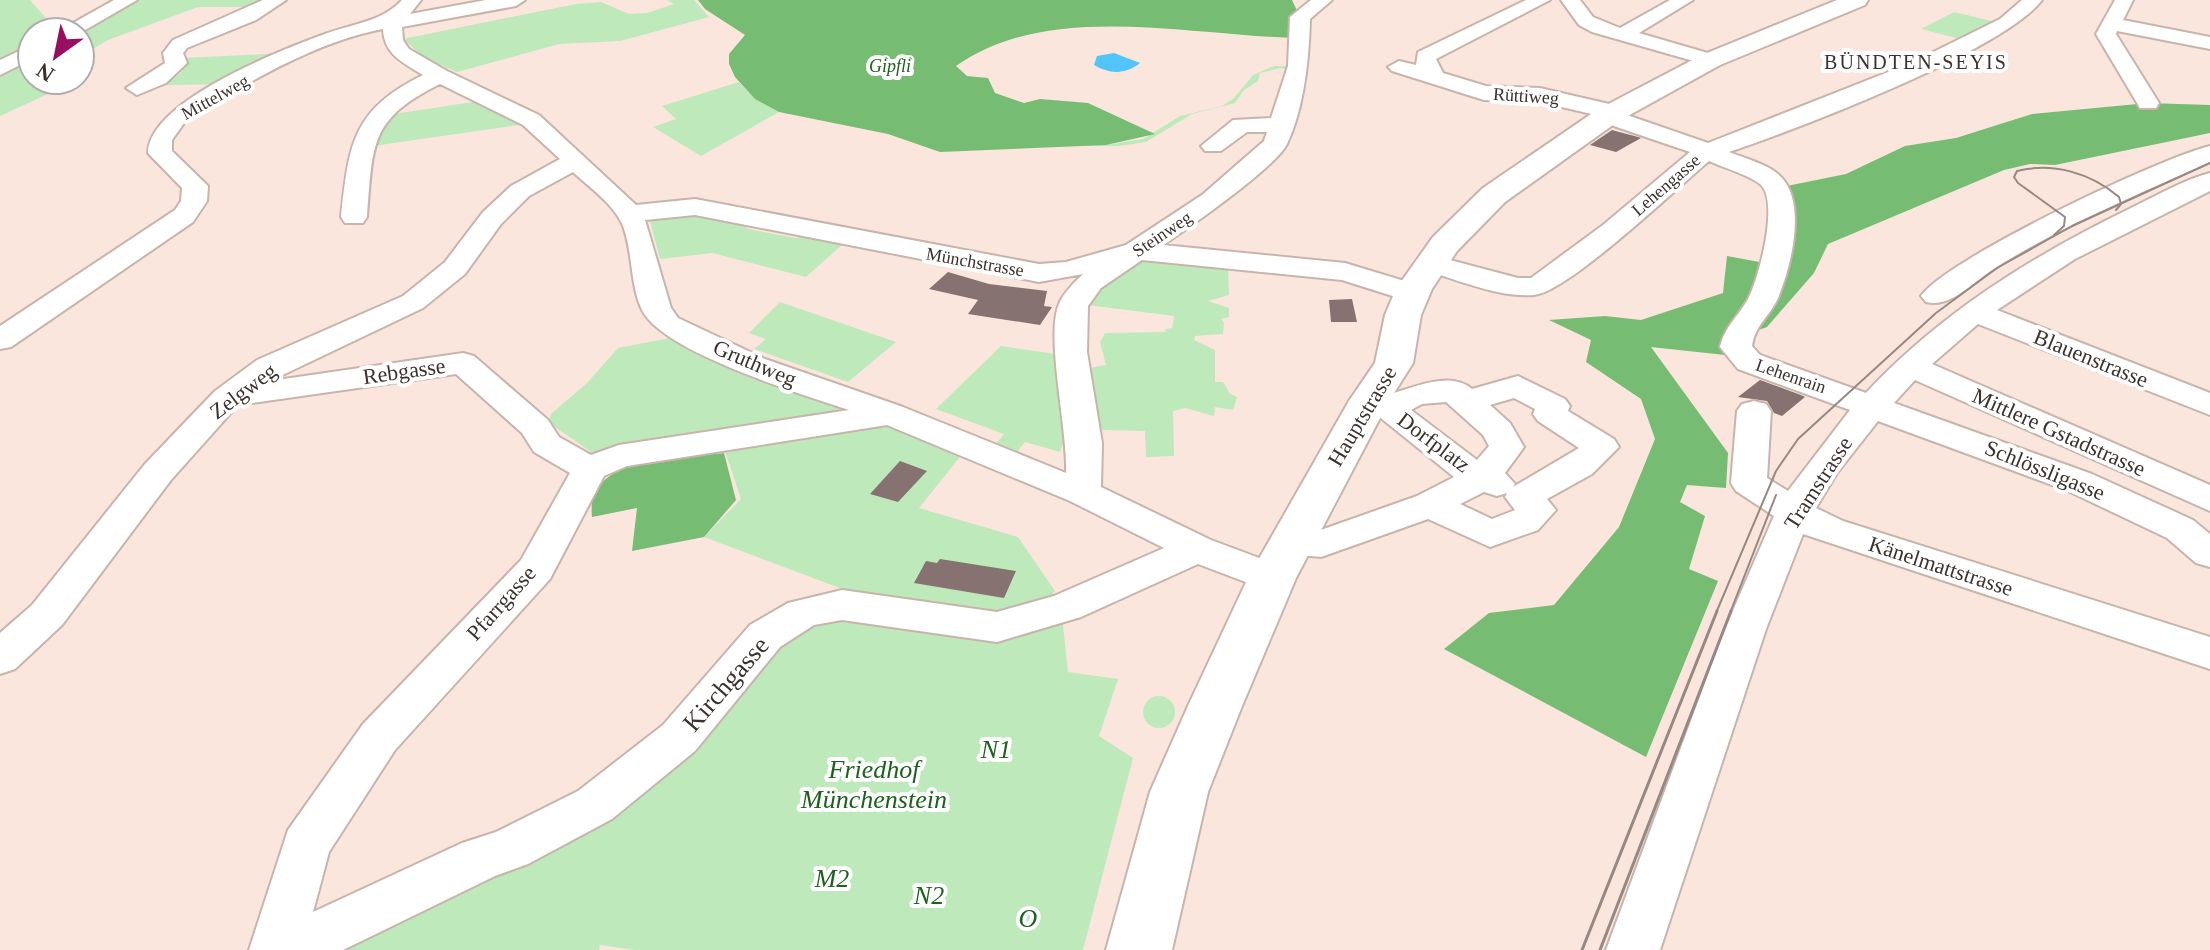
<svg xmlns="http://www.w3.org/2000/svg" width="2210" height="950" font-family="Georgia,serif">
<rect width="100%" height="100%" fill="#fbe6dd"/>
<g fill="#bee9bb">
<polygon points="0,0 30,0 58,32 32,32 32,49 0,66"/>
<polygon points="132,0 271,0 264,7 198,7 108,40 80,57 80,32"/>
<polygon points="667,0 694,0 709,17 620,41 559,44 457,72 425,58 403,39 576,4 601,2 629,14 647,13 674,4"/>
<polygon points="1954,12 1996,22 1964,40 1921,29"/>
<polygon points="32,53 32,80 64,80 63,87 0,116 0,72"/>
<polygon points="284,53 233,84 165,85 182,72 183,58"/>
<polygon points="1274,66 1298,66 1296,72 1281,68 1260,73 1258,81 1244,90 1235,103 1192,114 1146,142 1119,146 1031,146 1106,145 1143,139 1180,116 1222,106 1234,98 1253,75"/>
<polygon points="739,82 755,99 779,112 701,156 653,127 676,119 662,106"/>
<polygon points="486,100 519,125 373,146 387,115"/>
<polygon points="698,213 739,222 748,229 796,238 809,235 842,245 806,277 712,253 660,259 650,221"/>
<polygon points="1137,258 1228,266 1229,295 1208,301 1229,308 1229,317 1221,319 1224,323 1223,334 1195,336 1194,340 1215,350 1215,382 1223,382 1230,394 1237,397 1233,410 1215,407 1214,416 1185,408 1173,411 1174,456 1146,457 1145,431 1103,430 1094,413 1090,368 1106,365 1100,342 1105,333 1165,332 1166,329 1172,328 1174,316 1088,305 1092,292"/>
<polygon points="780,302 896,342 848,382 754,349 766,339 749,333"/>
<polygon points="675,337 848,408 851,411 594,454 548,422 551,414 587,383 618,348"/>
<polygon points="1001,346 1062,355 1072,415 1060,452 1025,442 1017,452 996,444 1004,434 936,409"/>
<polygon points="891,423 963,453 919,508 1018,537 1055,591 1047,601 1018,616 861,596 704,537 741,499 724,448"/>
<polygon points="844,612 1062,616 1068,672 1118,679 1099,736 1133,758 1083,950 635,950 600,945 599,950 333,950 504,870 779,640"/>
<circle cx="1159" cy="712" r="16"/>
</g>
<g fill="#76bc72">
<path d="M698 0H1292L1300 17 1299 38C1191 36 1048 0 956 66L967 76 988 78 995 93 1024 103 1040 99 1088 103 1155 134 1106 145 940 152 888 134 779 112 755 99 735 77 729 64V54L745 35 705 9Z"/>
<polygon points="2148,103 2210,105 2210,133 2055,165 2030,164 2004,170 1828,244 1814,273 1767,327 1756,331 1777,188 1846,174 1905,146 1956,138 2032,114"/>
<polygon points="1727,256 1765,263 1759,285 1721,340 1725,355 1651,347 1728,453 1726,488 1687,485 1680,502 1705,516 1689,569 1718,581 1646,757 1444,649 1489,613 1554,605 1619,527 1655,439 1641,399 1586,362 1591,340 1549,320 1605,316 1641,320 1723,293"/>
<path d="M724 453 736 500 704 537 632 551 637 508 592 517C585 454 682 458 724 453Z"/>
</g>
<path fill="#51c5f8" d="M1114 53 1140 63C1125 75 1109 74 1094 65L1097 56Z"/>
<g fill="#867270">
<polygon points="1612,130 1638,137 1641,138 1616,152 1590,145"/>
<polygon points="948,272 989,284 1047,291 1044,306 1052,307 1040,325 968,314 978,300 929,289"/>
<polygon points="1352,299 1357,322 1331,322 1329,300"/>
<polygon points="1760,380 1801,395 1805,397 1782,416 1774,413 1767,401 1738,397"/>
<polygon points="900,461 927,471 898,502 870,494"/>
<polygon points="940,559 1016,571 1004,598 914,583 926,561 937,563"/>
</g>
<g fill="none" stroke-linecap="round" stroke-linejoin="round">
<g stroke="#c7b4ab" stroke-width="4">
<g id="minor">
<polygon points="114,0 137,0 80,33 57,32"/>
<polygon points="263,0 286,0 256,20 187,48 183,53 187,63 166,83 137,95 126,88 165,63 163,53 173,40"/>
<path d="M402 0H421L410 14 486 0H525L516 6 402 27 403 40 409 49 447 71 539 115 636 205 695 199 1039 264 1066 262 1126 245 1202 195 1264 141 1267 132H1247L1221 151H1205L1201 146 1233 120 1271 118 1288 66 1290 17 1311 0H1332L1310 19C1309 60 1304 108 1287 144 1275 168 1188 228 1163 245L1345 263 1401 280 1424 283 1429 289 1424 295 1399 298 1342 280 1142 260 1101 288 1088 306 1087 352 1102 443 1101 487 1211 540 1286 568 1292 578 1286 588 1272 592 1198 564 1081 617 997 642 842 620 814 625 780 647 695 751 612 819 528 864 495 876 343 950H249L288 830 363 724 521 560 570 473 534 452 522 433 456 374 238 405 171 480 62 625 15 669 0 674V633L32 605 145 464 215 391 257 360 403 296 445 262 483 212 511 186 560 159 523 125 440 84C369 119 373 144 367 217L363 223H345L341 217C349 144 352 110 423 75 404 63 384 55 383 29 317 41 239 86 184 123L172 140V151L208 186 207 201 193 222 11 347 0 349V326L175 210 181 201 182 188 148 153C149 101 281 50 325 34 354 23 382 22 402 0ZM573 172C590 188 614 204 623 226 633 252 630 285 642 310 662 352 802 394 849 410L619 445 591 455 559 437 548 420 474 356 463 353 270 381 423 308 465 274 501 224 529 196ZM695 215 1039 282 1083 274C1075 282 1063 293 1059 304 1045 336 1068 430 1066 473L903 407 765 359 678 318 671 308 645 220ZM887 425 1070 501 1164 548 1054 596 997 612 842 590 788 603 750 625 663 725 578 791 496 832 462 843 313 912 329 852 395 750 550 579 604 476 627 466Z"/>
<path d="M1526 0H1550L1436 59 1443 73 1486 86 1540 88 1622 107 1624 114 1708 143 1911 63 2000 19 2022 0H2042C2003 51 1797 129 1729 152 1744 158 1767 164 1779 175 1808 201 1791 266 1778 298 1770 316 1755 325 1752 346L1760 355 1866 393C1941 313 2032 256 2131 208 2156 196 2183 180 2210 173V191L2075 259 1997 310 2210 393V415L1978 324 1932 364 2210 485V511L1915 380 1894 403 2092 474 2193 520 2210 534V567L2196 563 2167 538 2066 490 1878 421 1837 473 1816 508 1843 521 2210 637V669L1803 534 1766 629 1660 950H1606L1725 629 1774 516 1736 491 1731 483 1737 411 1742 404 1754 401 1766 404 1771 411 1767 478 1788 491 1850 410 1738 369 1720 347C1725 326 1738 317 1748 299 1759 278 1780 201 1760 184 1747 174 1724 168 1709 161 1678 187 1568 292 1534 295 1498 298 1456 279 1421 269L1417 263 1421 257 1431 255 1518 278H1531L1603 225 1690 152 1599 121 1596 115 1540 102 1484 100 1392 71 1388 67 1399 61 1416 65 1418 52Z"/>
<polygon points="1561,0 1580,0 1593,17 1620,28 1670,0 1693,0 1639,33 1718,56 1721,60 1711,66 1592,32 1579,25"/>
<polygon points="2115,0 2133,0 2123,20 2210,37 2210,49 2117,31 2116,34 2159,103 2156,108 2140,108 2096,34"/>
<polygon points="32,45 32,59 0,75 0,60"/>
<path d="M2210 146V162C2135 196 2058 227 1989 272 1970 285 1950 308 1926 302L1921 296C1948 258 2160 158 2210 146Z"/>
<path d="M1518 376 1565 399 1570 406 1568 411 1614 439 1619 447 1592 474 1547 499 1556 510 1538 530 1490 547 1428 519 1321 557 1278 553 1273 544 1278 535 1318 531 1417 496 1454 477 1377 415 1358 408 1353 401 1358 394C1369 391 1381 397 1390 394 1413 388 1450 370 1472 389ZM1514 398 1535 409 1533 414 1538 421 1579 448 1513 487 1515 484 1505 473 1524 447 1510 423 1490 405ZM1446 402 1483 435 1489 446 1477 460 1411 410 1422 404ZM1484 492 1497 496 1507 493 1505 497 1515 510 1492 519 1460 504Z"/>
</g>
</g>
<g stroke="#c7b4ab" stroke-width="4">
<polygon id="major" points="1837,0 1868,0 1865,5 1720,65 1617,122 1505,202 1457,251 1432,289 1421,315 1413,363 1389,401 1296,578 1242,706 1208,792 1172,950 1106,950 1150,792 1188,706 1248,578 1349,401 1375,363 1385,315 1396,289 1433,237 1483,188 1597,110 1702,55"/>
</g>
<use href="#minor" fill="#fff" fill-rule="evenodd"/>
<use href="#major" fill="#fff" fill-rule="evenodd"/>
<g stroke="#968882" stroke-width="2">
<path d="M2054 235 2064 226 2065 217 2018 183 2014 177 2017 171C2053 162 2091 173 2119 197L2121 204 2116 210"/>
<polyline points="1716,613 1776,471 1798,439 1936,313 1997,268 2072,226 2210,163"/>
<polyline points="1730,613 1776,495"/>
</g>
<g stroke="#968882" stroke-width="3">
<polyline points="1582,950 1717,611"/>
<polyline points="1600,950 1731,611"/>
</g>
</g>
<g text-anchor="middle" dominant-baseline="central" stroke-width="8" stroke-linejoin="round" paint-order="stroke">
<g font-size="18" font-style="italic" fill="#1c621b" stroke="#fff">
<text x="890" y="66">Gipfli</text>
</g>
<g font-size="18" fill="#3a322f" stroke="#fff">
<text transform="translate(1526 96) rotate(4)">Rüttiweg</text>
<text transform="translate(215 97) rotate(-29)">Mittelweg</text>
<text transform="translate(1666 185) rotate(-41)">Lehengasse</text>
<text transform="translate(1162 234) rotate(-34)">Steinweg</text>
<text transform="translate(975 262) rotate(10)">Münchstrasse</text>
<text transform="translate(1791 376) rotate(19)">Lehenrain</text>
</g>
<g font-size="20" letter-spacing="2" fill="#3a322f" stroke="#fff">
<text x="1916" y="62">BÜNDTEN-SEYIS</text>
</g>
<g font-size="22" fill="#3a322f" stroke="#fff">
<text transform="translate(2091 358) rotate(22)">Blauenstrasse</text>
<text transform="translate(755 363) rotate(23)">Gruthweg</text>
<text transform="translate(404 371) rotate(-8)">Rebgasse</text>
<text transform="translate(243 391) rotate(-37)">Zelgweg</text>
<text transform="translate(1362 416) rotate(-59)">Hauptstrasse</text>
<text transform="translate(2059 432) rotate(24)">Mittlere Gstadstrasse</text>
<text transform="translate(1434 442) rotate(37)">Dorfplatz</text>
<text transform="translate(2045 470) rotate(22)">Schlössligasse</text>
<text transform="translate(1818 483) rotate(-57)">Tramstrasse</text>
<text transform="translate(1941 566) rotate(18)">Känelmattstrasse</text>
<text transform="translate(501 603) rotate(-48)">Pfarrgasse</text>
</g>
<g font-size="26" fill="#3a322f" stroke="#fff">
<text transform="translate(726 684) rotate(-49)">Kirchgasse</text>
</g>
<g font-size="26" font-style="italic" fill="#1c621b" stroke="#fff">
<text x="996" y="749">N1</text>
<text x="874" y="769">Friedhof<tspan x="874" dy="30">Münchenstein</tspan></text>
<text x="832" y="878">M2</text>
<text x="929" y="895">N2</text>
<text x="1028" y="918">O</text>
</g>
</g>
<g transform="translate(56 56) rotate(213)"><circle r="38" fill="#ffffff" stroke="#b0adac" stroke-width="2"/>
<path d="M0-6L14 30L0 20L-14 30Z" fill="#990e60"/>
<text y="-12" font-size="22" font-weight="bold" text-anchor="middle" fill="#3a322f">N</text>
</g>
</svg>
